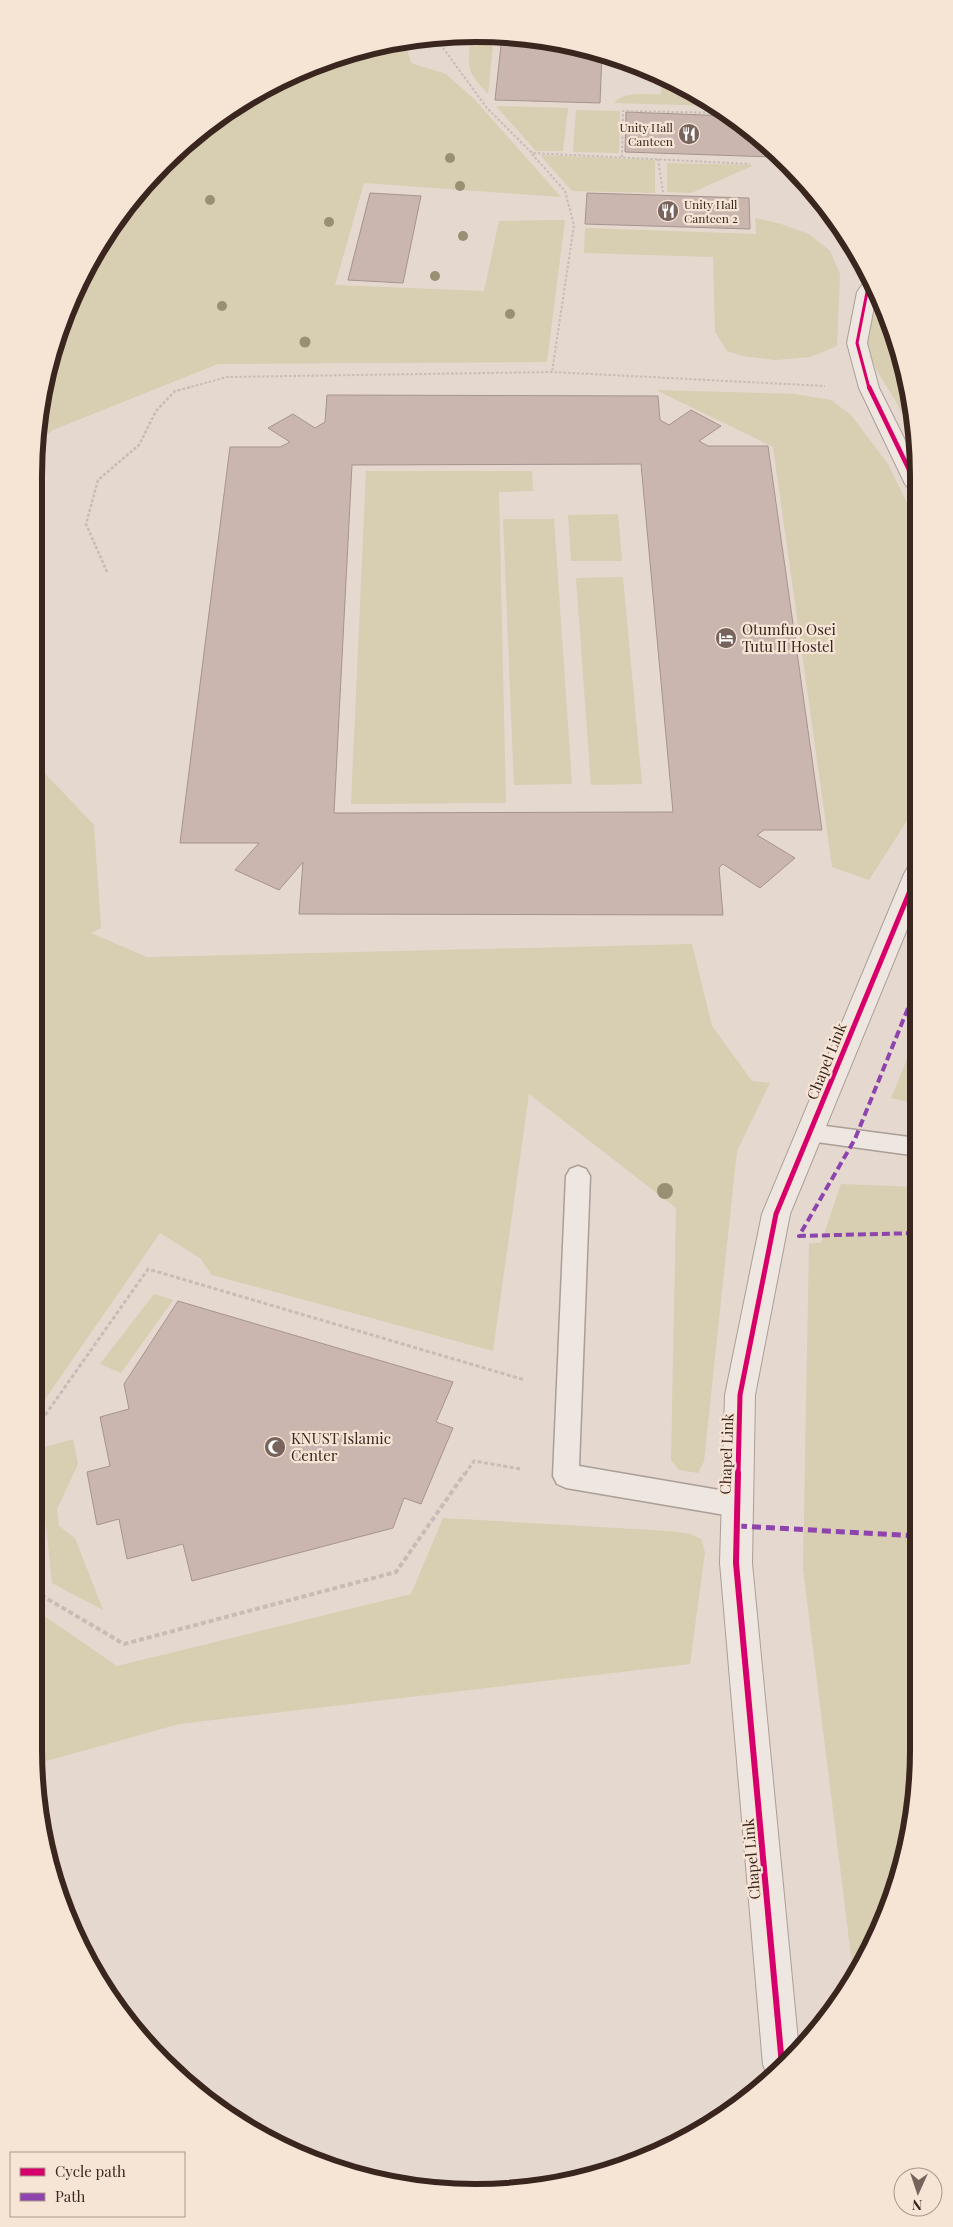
<svg xmlns="http://www.w3.org/2000/svg" width="953" height="2227" font-family="'Playfair Display',serif">
<rect width="100%" height="100%" fill="#e5d8cf"/>
<g fill="#d8ceb1">
<path d="M471 35 494 36 488 94C465 69 468 68 471 35Z"/>
<polygon points="405,42 411,63 446,74 475,100 561,197 364,183 335,285 484,291 499,221 565,220 547,362 218,364 53,430 39,442 57,334 93,255 144,184 207,125 281,79 362,49"/>
<path d="M604 54 619 57 675 85 678 92 700 97 717 106 614 103C623 91 647 95 661 94V79L604 65Z"/>
<polygon points="496,106 568,108 563,151 536,151"/>
<polygon points="576,110 620,111 619,153 573,152"/>
<polygon points="540,155 655,160 655,193 572,191"/>
<polygon points="667,163 754,165 691,193 667,192"/>
<polygon points="755,218 781,224 809,234 830,251 840,274 837,346 810,357 776,360 742,356 727,351 715,332 713,257 584,253 585,228 756,234"/>
<polygon points="880,300 915,418 915,440 895,400 876,369 865,339"/>
<polygon points="656,390 795,394 831,400 851,415 888,464 916,521 917,805 869,880 832,867 773,447"/>
<polygon points="366,471 532,471 533,491 499,492 506,803 351,804"/>
<polygon points="618,514 622,561 571,561 568,515"/>
<polygon points="503,519 554,519 572,784 514,785"/>
<polygon points="623,577 642,784 591,785 576,578"/>
<polygon points="34,762 94,825 101,928 91,933 147,957 692,944 712,1026 752,1081 770,1083 737,1151 704,1461 698,1473 679,1470 671,1460 676,1208 529,1094 493,1351 212,1275 200,1258 160,1233 34,1415"/>
<polygon points="917,1036 917,1104 891,1098"/>
<polygon points="841,1184 918,1187 919,1750 896,1893 860,1972 854,1980 803,1569 809,1243 821,1243"/>
<polygon points="154,1294 173,1300 121,1373 100,1364"/>
<polygon points="73,1439 78,1464 57,1509 59,1526 75,1538 103,1610 52,1583 38,1449"/>
<polygon points="443,1518 669,1531 690,1534 701,1539 705,1552 690,1664 179,1724 36,1764 34,1750 34,1609 117,1666 411,1594"/>
</g>
<g fill="#cab6af" stroke="#a6938e" fill-rule="evenodd">
<polygon points="502,36 535,38 602,53 600,103 495,100"/>
<polygon points="626,112 731,116 773,153 773,157 625,152"/>
<polygon points="370,193 421,196 403,283 348,280"/>
<polygon points="587,193 749,198 750,229 585,224"/>
<path d="M327 395 658 396 660 420 669 425 691 410 721 426 699 441 708 446H768L822 830H764L757 835 795 858 760 888 723 864 719 868 723 915 299 914 303 862 279 890 235 870 259 843H180L230 447H280L290 442 268 428 293 414 315 428 325 422ZM641 464 673 812 334 813 352 465Z"/>
<polygon points="178,1301 453,1382 436,1422 453,1428 421,1504 404,1498 393,1528 192,1581 183,1544 127,1559 119,1519 97,1525 87,1472 110,1466 100,1417 129,1409 124,1384"/>
</g>
<g fill="none" stroke-linecap="round" stroke-linejoin="round">
<g stroke="#ab9e97" stroke-width="3">
<g id="service">
<polygon points="810,1124 917,1138 918,1156 802,1140 799,1133 802,1126"/>
<polygon points="578,1166 586,1169 590,1176 579,1466 737,1493 746,1497 750,1505 746,1513 737,1517 566,1488 557,1484 553,1476 566,1176 570,1169"/>
</g>
</g>
<g stroke="#ab9e97" stroke-width="2">
<g id="minor">
<polygon points="871,277 877,291 867,343 879,388 916,462 916,490 909,489 905,484 859,388 847,343 857,292 867,278"/>
<polygon points="917,865 917,905 790,1214 755,1395 752,1563 799,2051 768,2076 763,2065 720,1563 725,1395 762,1214 904,874 908,867"/>
</g>
</g>
<g stroke="#c6bdb7" stroke-width="2" stroke-dasharray="2.5 2" stroke-linecap="butt">
<polyline points="435,37 487,108 532,153 750,164"/>
<polyline points="532,154 565,191 574,225 552,372"/>
<polyline points="622,157 623,111 728,113"/>
<polyline points="658,159 663,192"/>
<polyline points="187,388 227,377 552,372 825,386"/>
</g>
<polyline stroke="#c6bdb7" stroke-width="2.5" stroke-dasharray="3 2" stroke-linecap="butt" points="107,572 86,524 98,480 139,445 156,411 175,391 192,387"/>
<g stroke="#c6bdb7" stroke-width="3" stroke-dasharray="4 2.5" stroke-linecap="butt">
<polyline points="34,1431 148,1269 525,1380"/>
<polyline points="465,1474 474,1461 521,1469"/>
</g>
<polyline stroke="#c6bdb7" stroke-width="4" stroke-dasharray="5 3" stroke-linecap="butt" points="34,1591 124,1644 396,1572 465,1473"/>
<use href="#service" fill="#eee6e0" fill-rule="evenodd"/>
<use href="#minor" fill="#eee6e0" fill-rule="evenodd"/>
<polyline stroke="#8e44ad" stroke-width="4" stroke-dasharray="8 4" stroke-linecap="butt" points="917,986 855,1139 799,1236 918,1233"/>
<polyline stroke="#8e44ad" stroke-width="5" stroke-dasharray="9 5" stroke-linecap="butt" points="738,1526 919,1536"/>
<g stroke="#f6e4d5" stroke-width="5">
<polyline id="cycleway-far3" points="869,388 857,343 867,292 874,282"/>
</g>
<g stroke="#f6e4d5" stroke-width="7">
<polyline id="cycleway-far2" points="869,387 916,484"/>
</g>
<g stroke="#f6e4d5" stroke-width="8">
<polyline id="cycleway-far1" points="738,1474 740,1395 776,1214 917,874"/>
</g>
<g stroke="#f6e4d5" stroke-width="9">
<polyline id="cycleway" points="738,1473 736,1563 782,2065"/>
</g>
<use href="#cycleway-far3" stroke="#d6006c" stroke-width="3"/>
<use href="#cycleway-far2" stroke="#d6006c" stroke-width="4.5"/>
<use href="#cycleway-far1" stroke="#d6006c" stroke-width="5"/>
<use href="#cycleway" stroke="#d6006c" stroke-width="6"/>
</g>
<g fill="#979072">
<circle cx="450" cy="158" r="5"/>
<circle cx="460" cy="186" r="5"/>
<circle cx="210" cy="200" r="5"/>
<circle cx="329" cy="222" r="5"/>
<circle cx="463" cy="236" r="5"/>
<circle cx="435" cy="276" r="5"/>
<circle cx="222" cy="306" r="5"/>
<circle cx="510" cy="314" r="5"/>
<circle cx="305" cy="342" r="5.5"/>
<circle cx="665" cy="1191" r="8"/>
</g>
<defs>
<g id="restaurant-disc" transform="scale(1.125)"><circle r="9.5" fill="#76645d" stroke="#f6e4d5"/><path d="M-5-6h1v4h1v-4h1v4h1v-4h1v5L-1.5 .5V6h-2V.5L-5-1ZM5-6V6H3V1.5H1.5Q1.5-4 5-6Z" fill="#fff"/></g>
<g id="hotel-disc" transform="scale(1.125)"><circle r="9.5" fill="#76645d" stroke="#f6e4d5"/><path d="M-6-4.5h1.5V1H6V5H4.5V3h-9V5H-6ZM-4 0a1.8 1.8 0 1 1 3.6 0ZM.5 0V-2.5h3Q6-2.5 6 0Z" fill="#fff"/></g>
<g id="mosque-disc" transform="scale(1.125)"><circle r="9.5" fill="#76645d" stroke="#f6e4d5"/><path d="M3.5-4.9A6 6 0 1 0 3.5 4.9A5 5 0 1 1 3.5-4.9Z" fill="#fff"/></g>
</defs>
<g fill-rule="evenodd">
<use href="#restaurant-disc" x="689" y="134"/>
<use href="#restaurant-disc" x="668" y="211"/>
<use href="#hotel-disc" x="726" y="638"/>
<use href="#mosque-disc" x="275" y="1447"/>
</g>
<g text-anchor="middle" dominant-baseline="central" stroke-width="4.5" stroke-linejoin="round" paint-order="stroke">
<g font-size="12" fill="#3a251f" stroke="#f6e4d5" text-anchor="end">
<text x="673" y="127">Unity Hall<tspan x="673" dy="14">Canteen</tspan></text>
<text x="684" y="204" text-anchor="start">Unity Hall<tspan x="684" dy="14">Canteen 2</tspan></text>
</g>
<g font-size="15" fill="#3a251f" stroke="#f6e4d5" text-anchor="start">
<text x="742" y="629">Otumfuo Osei<tspan x="742" dy="17">Tutu II Hostel</tspan></text>
<text x="291" y="1438">KNUST Islamic<tspan x="291" dy="17">Center</tspan></text>
</g>
<g font-size="15" fill="#3a251f" stroke="#f6e4d5">
<text transform="translate(826 1061) rotate(-68)">Chapel Link</text>
<text transform="translate(726 1454) rotate(-88)">Chapel Link</text>
<text transform="translate(751 1859) rotate(-95)">Chapel Link</text>
</g>
</g>
<path d="M0 0H953V2227H0ZM476 42H476A434 434 0 0 1 910 476V1750A434 434 0 0 1 476 2184H476A434 434 0 0 1 42 1750V476A434 434 0 0 1 476 42Z" fill="#f6e4d5" fill-rule="evenodd"/>
<path fill="none" stroke="#3a251f" stroke-width="6" d="M476 42H476A434 434 0 0 1 910 476V1750A434 434 0 0 1 476 2184H476A434 434 0 0 1 42 1750V476A434 434 0 0 1 476 42Z"/>
<rect x="10" y="2152" width="175" height="65" fill="#f6e4d5" stroke="#ab988c"/>
<rect x="20" y="2168" width="25" height="8" fill="#d6006c" stroke="#ab988c"/>
<text x="55" y="2177" font-size="15" fill="#3a251f">Cycle path</text>
<rect x="20" y="2193" width="25" height="8" fill="#8e44ad" stroke="#ab988c"/>
<text x="55" y="2202" font-size="15" fill="#3a251f">Path</text>
<g transform="translate(918 2192) rotate(183)"><circle r="24" fill="#f6e4d5" stroke="#ab988c"/>
<path d="M0-4L9 19L0 12L-9 19Z" fill="#76645d"/>
<text y="-8" font-size="14" font-weight="bold" text-anchor="middle" fill="#3a251f">N</text>
</g>
</svg>
